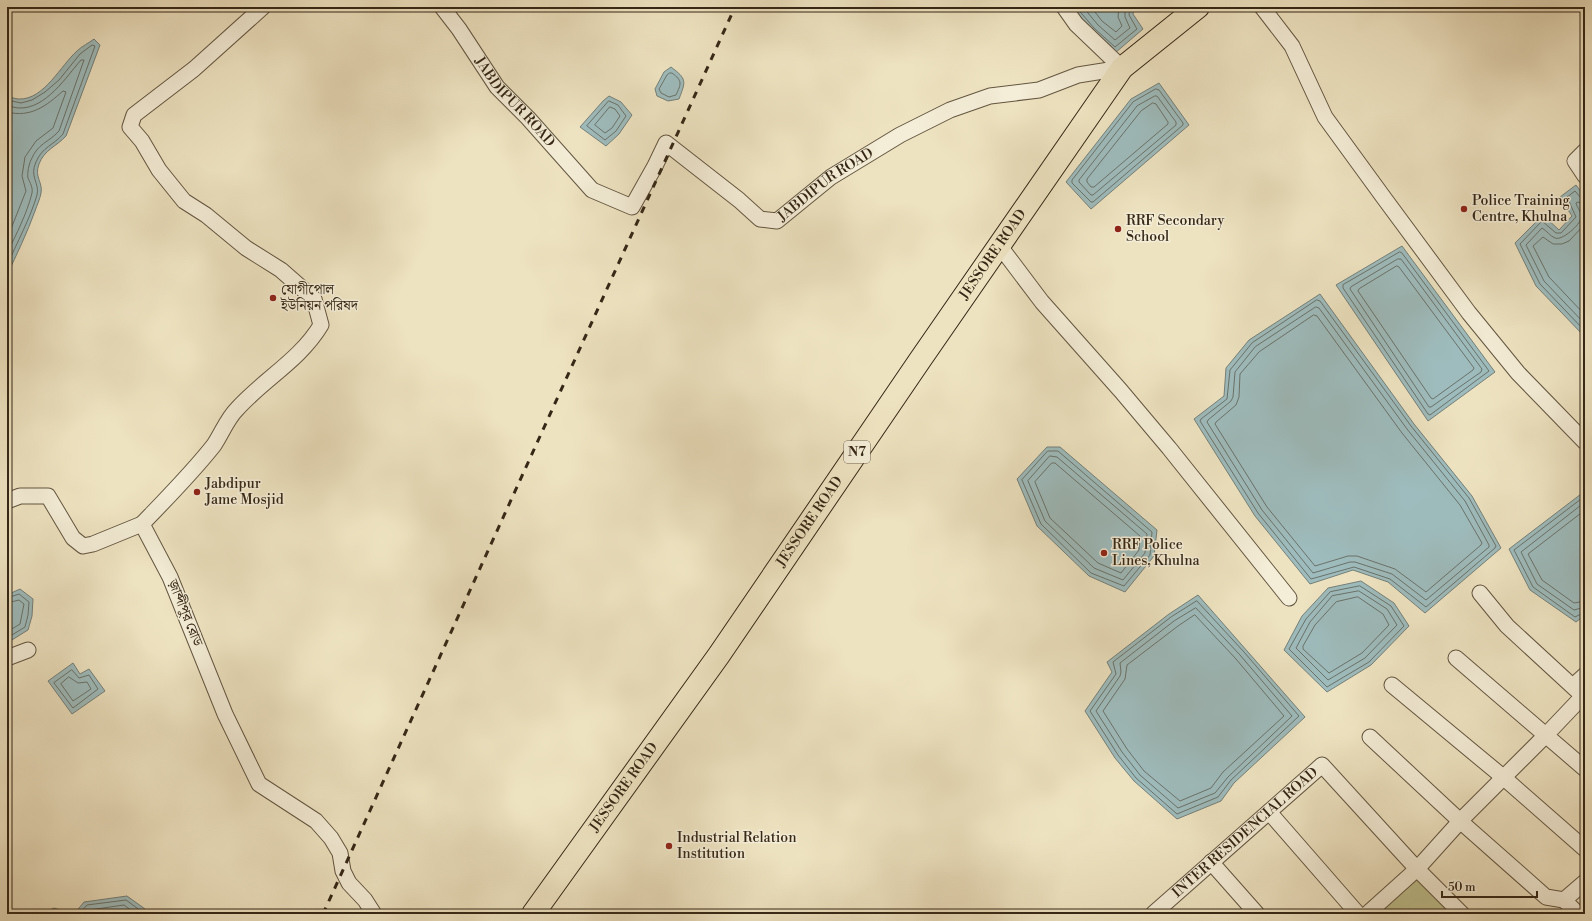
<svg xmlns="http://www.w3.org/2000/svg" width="1592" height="921" font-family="'Libre Bodoni','Noto Serif Bengali',serif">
<rect width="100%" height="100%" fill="#eee3c1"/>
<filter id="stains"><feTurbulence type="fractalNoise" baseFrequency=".005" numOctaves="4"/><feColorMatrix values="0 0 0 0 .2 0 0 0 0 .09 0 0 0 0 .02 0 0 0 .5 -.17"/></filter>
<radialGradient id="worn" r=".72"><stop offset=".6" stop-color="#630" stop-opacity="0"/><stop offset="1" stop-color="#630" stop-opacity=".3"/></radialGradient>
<polygon fill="#bfc18e" stroke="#7a7452" points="1417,869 1462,914 1367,914"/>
<g fill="#9ebcbd" stroke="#74807a">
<polygon points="1071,7 1134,7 1133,14 1143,29 1115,53 1091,31"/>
<path d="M94 39 100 45 66 136C57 146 44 150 39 164 34 177 43 182 41 193 40 199 37 205 35 211 27 233 17 254 7 275V96C11 97 15 99 19 99 44 100 61 65 77 51 82 46 89 43 94 39Z"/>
<path d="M671 67C687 79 686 81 679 99L668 101 657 96 655 89 664 72Z"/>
<polygon points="1159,83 1189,125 1091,209 1066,182 1131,99"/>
<polygon points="609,96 621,102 632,115 619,134 606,146 580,127 603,101"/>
<polygon points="1576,185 1585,197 1584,336 1536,286 1515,243 1543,215 1559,230 1572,216 1560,197"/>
<polygon points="1402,246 1495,372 1428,421 1336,285"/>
<polygon points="1320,294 1414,424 1472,496 1501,548 1425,613 1388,582 1353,570 1310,584 1255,516 1194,419 1224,396 1226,368 1249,340"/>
<polygon points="1047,447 1060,447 1157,530 1154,556 1125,592 1089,576 1037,526 1017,479"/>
<polygon points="1585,491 1585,615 1576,622 1530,590 1509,549"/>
<polygon points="1361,581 1394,603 1409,626 1371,665 1327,692 1284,650 1302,616 1328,588"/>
<polygon points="20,589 33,599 32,616 28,630 7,643 7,593 9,594"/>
<polygon points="1198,595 1305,717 1234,783 1221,801 1177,819 1134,781 1115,758 1085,711 1112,672 1107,662 1169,614"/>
<polygon points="73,663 80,674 89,669 105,691 72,714 48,681"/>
<polygon points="127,896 145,909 145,914 41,914 54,908 74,914 84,902"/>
</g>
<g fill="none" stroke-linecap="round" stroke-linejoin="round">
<g stroke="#6a726a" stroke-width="1">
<polyline points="1076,7 1094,28 1115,47 1137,29 1129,15 1130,7"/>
<polyline points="1083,7 1098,25 1115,40 1130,28 1125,17 1125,7"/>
<polyline points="1091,7 1102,21 1116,32 1122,26 1118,17 1119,7"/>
<path d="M670 73H672C683 81 681 84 676 95L669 97 661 93 659 89 667 75Z"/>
<polygon points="1156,89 1159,90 1183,123 1183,125 1093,202 1091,202 1072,183 1072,180 1133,102"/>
<polygon points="1155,96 1157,96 1176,122 1176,125 1093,195 1091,195 1079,182 1079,180 1137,106"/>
<path d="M7 100 21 103 32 100 45 92 59 80 80 54 92 45 95 46 63 134C54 145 42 147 36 162 29 177 40 183 37 195 30 219 17 242 7 266"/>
<polygon points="609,101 618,105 626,116 616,131 605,140 587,126"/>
<polygon points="1153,103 1156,104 1168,122 1168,124 1094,187 1091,187 1087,182 1087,179 1141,111"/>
<path d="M7 106C11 106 15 108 19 108 46 109 66 77 81 60H84L59 131C48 143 38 143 31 160 29 164 27 173 28 178 30 183 33 187 32 193 27 214 16 234 7 254"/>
<polygon points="610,107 615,109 620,116 612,128 605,133 595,125"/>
<path d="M7 112C31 118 46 106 63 91L66 92 53 128 36 141 25 157 22 176 26 191 7 239"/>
<polyline points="1585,199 1581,198 1575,191 1567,197 1576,217 1561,233 1556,233 1542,221 1520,244 1540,284 1585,331"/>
<path d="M1585 204 1578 202 1576 203C1577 208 1582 212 1581 218 1580 225 1562 241 1555 238 1550 236 1547 231 1542 228L1526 245 1544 281 1585 324"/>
<polyline points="1585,224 1569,241 1562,244 1553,244 1543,237 1533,246 1549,277 1585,315"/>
<polygon points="1400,252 1402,253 1489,371 1430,415 1428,414 1343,288 1343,285"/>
<polygon points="1398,259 1401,259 1482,369 1481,372 1431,407 1429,407 1350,289 1351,287"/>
<polygon points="1397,266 1399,267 1474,368 1473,370 1433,399 1431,398 1358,291 1359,289"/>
<polygon points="1317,300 1320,301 1411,426 1469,498 1496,546 1495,548 1426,607 1390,579 1354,567 1311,579 1258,513 1200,421 1201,419 1227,399 1230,370 1252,343"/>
<polygon points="1316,307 1319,308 1407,429 1465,501 1489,545 1489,547 1426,600 1392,574 1355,562 1350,562 1313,573 1262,510 1207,422 1208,420 1231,401 1233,397 1235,372 1255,347"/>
<polygon points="1314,315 1317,316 1402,433 1460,505 1482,543 1481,545 1426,592 1395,569 1357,556 1348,556 1315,566 1267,507 1215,424 1216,422 1236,405 1239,397 1240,374 1259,352"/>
<polygon points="1048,451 1058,451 1152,532 1150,555 1124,586 1091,573 1041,524 1022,480"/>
<polygon points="1050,456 1057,457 1147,534 1145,553 1123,580 1094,568 1045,521 1028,481"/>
<polygon points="1052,463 1055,463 1140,536 1139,550 1121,573 1098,563 1050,518 1035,482"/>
<polyline points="1585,496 1514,550 1533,587 1575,617 1585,612"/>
<polyline points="1585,502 1521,552 1537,584 1574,610 1585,607"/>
<polyline points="1585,510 1528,554 1542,580 1574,603 1585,601"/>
<polygon points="1360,586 1391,606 1404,626 1369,662 1327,687 1289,649 1306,619 1330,592"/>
<polygon points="1359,591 1387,609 1397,625 1365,658 1328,680 1296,648 1310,622 1332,596"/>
<polygon points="1358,597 1383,614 1389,625 1362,653 1329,673 1303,649 1303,646 1315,625 1336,602"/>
<polyline points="7,598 19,594 29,602 28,615 25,627 7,638"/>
<polygon points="1197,601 1244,652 1299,716 1231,780 1218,797 1177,814 1136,778 1118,755 1090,711 1116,674 1113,662 1171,617"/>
<polyline points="7,603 19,600 24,604 20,624 7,632"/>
<polygon points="1196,608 1240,655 1292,716 1228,777 1215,793 1178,808 1140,775 1122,752 1096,711 1120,676 1121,672 1120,663 1174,621"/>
<polygon points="1195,615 1236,659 1284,716 1223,772 1211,788 1180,801 1144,771 1127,749 1103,711 1125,679 1127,665 1178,626"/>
<polygon points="72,670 79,678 89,675 98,689 73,708 54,683"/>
<polygon points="69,677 78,683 87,682 91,689 73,701 61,684"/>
<polyline points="79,914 87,905 126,900 141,911 142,914"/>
<polyline points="86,914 89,910 124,905 136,914"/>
</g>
<g stroke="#635641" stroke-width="17">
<g id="minor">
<path d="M263 7 194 69 134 115 130 127 142 141 159 170 184 201 206 215 246 248 281 270 314 299 321 325C300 360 264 379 237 409 227 419 222 433 214 445 192 473 167 498 142 524L170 577 225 714 259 784 316 821 331 838 340 853 343 871 349 883 365 900 374 914"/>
<path id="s1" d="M442 7 459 29 497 87 528 118 592 190 632 207 655 166 666 143 739 200 760 219 777 221 831 177 900 135 950 110 990 96 1039 90 1078 75 1122 68 1076 24 1064 7"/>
<polyline points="1262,7 1292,46 1325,117 1384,198 1469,313 1518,373 1585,442"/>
<polyline points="1585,151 1575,161 1585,176"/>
<polyline points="999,245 1042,302 1121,391 1169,448 1289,598"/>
<polyline points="7,501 20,496 48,496 73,538 83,546 93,544 142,524"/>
<polyline points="1480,593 1507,626 1583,696"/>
<polyline points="7,658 28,650"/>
<polyline points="1456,658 1585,769"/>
<polyline points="1392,685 1503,777 1585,849"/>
<polyline points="1573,686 1585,675"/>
<polyline points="1370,737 1460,821 1546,897 1564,900"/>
<polyline points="1269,812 1358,914"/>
<polyline points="1211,862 1257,914"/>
<path id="s2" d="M1153 914 1322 765 1417 869 1462 914"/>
<polyline points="1367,914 1417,869 1463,818 1545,736 1583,696 1585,698"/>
<polyline points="1578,914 1564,900 1585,882"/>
</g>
</g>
<g stroke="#352716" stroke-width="24">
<g id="trunk">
<path id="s3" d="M533 914 719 655 920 360 1122 68 1198 7"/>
</g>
</g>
<use href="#minor" stroke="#f4edd7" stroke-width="15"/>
<use href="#trunk" stroke="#eee3c1" stroke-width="22"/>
<polyline stroke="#352716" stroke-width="3" stroke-dasharray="7 7" stroke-linecap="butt" points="323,914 735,7"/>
</g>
<g fill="#8f2418" stroke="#f4edd7" stroke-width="1.5">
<circle cx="1464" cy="209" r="4"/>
<circle cx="1118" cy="229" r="4"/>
<circle cx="273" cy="298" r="4"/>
<circle cx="197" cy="492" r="4"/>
<circle cx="1104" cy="553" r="4"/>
<circle cx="669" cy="846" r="4"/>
</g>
<g text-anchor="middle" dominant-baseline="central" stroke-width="3" stroke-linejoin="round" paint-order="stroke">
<rect fill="#f4edd7" stroke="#6e6250" stroke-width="1" x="844" y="441" width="26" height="22" rx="3"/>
<g font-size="13" font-weight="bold" fill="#352716">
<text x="857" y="452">N7</text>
</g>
<g font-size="14" fill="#352716" stroke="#f4edd7">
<text stroke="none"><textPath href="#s1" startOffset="120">JABDIPUR ROAD</textPath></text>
<text stroke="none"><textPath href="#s1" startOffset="552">JABDIPUR ROAD</textPath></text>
<text stroke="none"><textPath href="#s3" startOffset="804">JESSORE ROAD</textPath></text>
<text stroke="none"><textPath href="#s3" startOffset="480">JESSORE ROAD</textPath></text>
<text transform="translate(185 613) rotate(68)">জ়াব্দীপুর রোড</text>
<text stroke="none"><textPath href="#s3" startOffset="156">JESSORE ROAD</textPath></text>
<text stroke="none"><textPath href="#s2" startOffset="123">INTER RESIDENCIAL ROAD</textPath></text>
</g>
<g font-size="14" fill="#352716" stroke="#f4edd7" text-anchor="start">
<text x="1472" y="201">Police Training<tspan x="1472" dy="16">Centre, Khulna</tspan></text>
<text x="1126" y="221">RRF Secondary<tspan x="1126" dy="16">School</tspan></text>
<text x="281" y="290">যোগীপোল<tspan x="281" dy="16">ইউনিয়ন পরিষদ</tspan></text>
<text x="205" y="484">Jabdipur<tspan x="205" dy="16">Jame Mosjid</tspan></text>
<text x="1112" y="545">RRF Police<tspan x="1112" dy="16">Lines, Khulna</tspan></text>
<text x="677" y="838">Industrial Relation<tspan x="677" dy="16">Institution</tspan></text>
</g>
</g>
<rect width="1592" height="921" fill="none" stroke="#eee3c1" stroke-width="24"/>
<rect x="8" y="8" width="1576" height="905" fill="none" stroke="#352716" stroke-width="2"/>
<rect x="12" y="12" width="1568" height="897" fill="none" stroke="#352716"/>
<path d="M1442 891v6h95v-6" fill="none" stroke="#352716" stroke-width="2"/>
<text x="1448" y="891" font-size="12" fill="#352716" stroke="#f4edd7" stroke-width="3" paint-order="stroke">50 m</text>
<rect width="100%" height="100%" filter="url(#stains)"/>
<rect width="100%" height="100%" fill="url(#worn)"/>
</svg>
